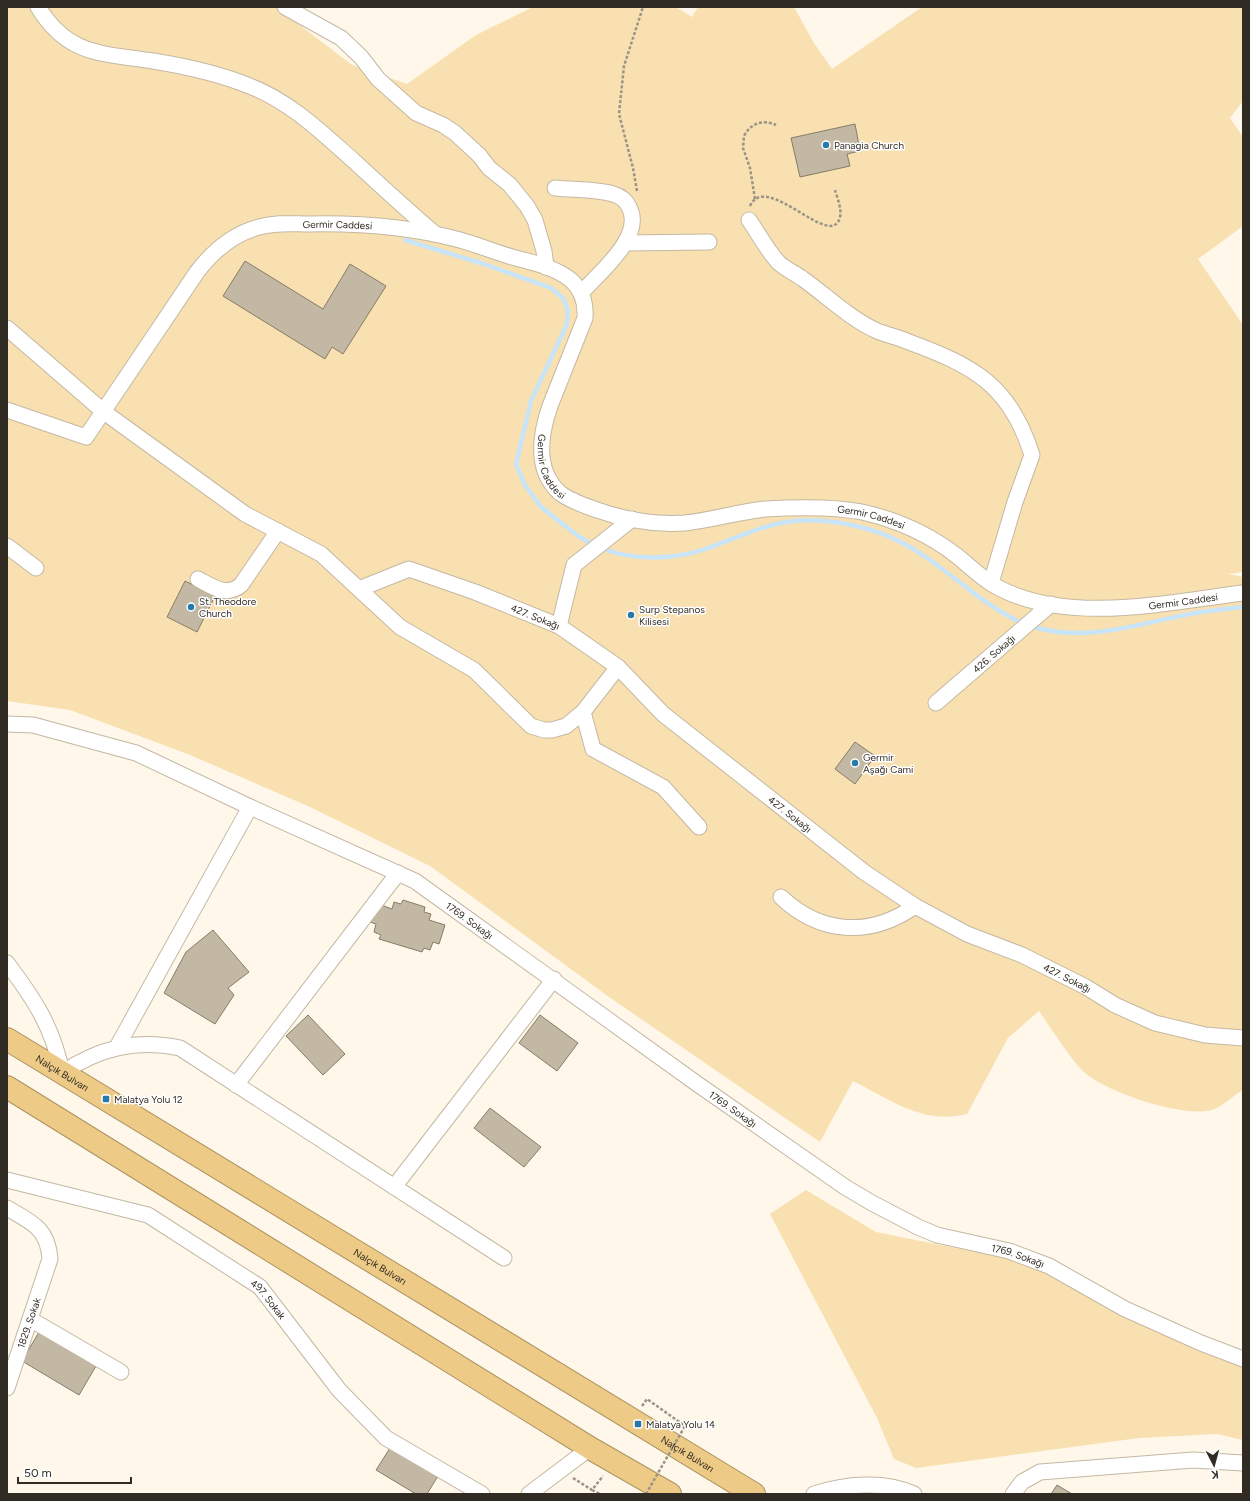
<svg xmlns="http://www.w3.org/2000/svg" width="1250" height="1501" font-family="Figtree,sans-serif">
<rect width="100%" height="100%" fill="#fef7ea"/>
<g fill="#f9e0b0">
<path d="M7 7H276L352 65 407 84 476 35 533 7H676L692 17 698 7H794L814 43 832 69 922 7H1243V101L1230 118 1243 137V226L1198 259 1243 325V572L1228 574 1243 577V1090C1232 1096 1224 1106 1212 1110 1183 1118 1104 1092 1083 1071 1068 1056 1052 1029 1039 1011L1008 1038 967 1114C923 1125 891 1100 853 1081L820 1142 609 997 430 866 310 807 190 755 70 710 7 701Z"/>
<polygon points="806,1190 876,1232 1025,1262 1146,1327 1167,1336 1243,1360 1243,1440 1217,1434 1139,1438 916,1468 894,1459 877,1418 770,1214"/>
</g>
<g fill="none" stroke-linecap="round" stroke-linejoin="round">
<g stroke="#c8e4f8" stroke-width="4.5">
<polyline points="405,240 484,264 551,288 563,298 566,305 568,311 567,324 531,401 516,464 525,485 541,507 578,536 594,545"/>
<path d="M601 548C636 562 678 560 714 546 754 531 779 517 824 521 858 524 893 535 921 554 956 577 986 607 1024 624"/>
<path d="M1031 626C1083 643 1134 625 1185 615 1204 611 1224 609 1243 607"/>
</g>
</g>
<g fill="#c3b8a3" stroke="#867c68">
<polygon points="855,124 860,151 847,154 850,166 800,177 791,138"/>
<polygon points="245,261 323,309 350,264 386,286 343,354 332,347 325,359 223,296"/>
<polygon points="185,581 215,596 197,632 167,617"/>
<polygon points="855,742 875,756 855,784 835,769"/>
<polygon points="403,900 425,907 424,912 431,914 429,920 445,925 439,944 433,942 430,950 424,948 422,952 379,939 381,935 374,932 376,924 370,922 376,903 392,909 394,902 401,904"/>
<polygon points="213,930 249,972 228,988 234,995 215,1024 164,993 186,952"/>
<polygon points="308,1015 345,1054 323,1075 286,1036"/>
<polygon points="540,1015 578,1043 557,1071 519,1043"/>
<polygon points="490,1108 541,1147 524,1167 474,1128"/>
<polygon points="42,1327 99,1361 79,1395 22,1361"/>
<polygon points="390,1448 438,1476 427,1494 416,1494 376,1470"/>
<polygon points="1057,1485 1072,1494 1051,1494"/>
</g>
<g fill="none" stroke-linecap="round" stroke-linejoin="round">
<g stroke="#c4b8a3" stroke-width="17">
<g id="street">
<path d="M38 7C68 56 102 53 153 61 184 66 217 73 247 85 290 101 321 132 355 162 381 186 407 210 434 233"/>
<polyline points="285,7 341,38 361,57 378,79 416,113 443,125 455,133 479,155 489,168 510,185 527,206 535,220 544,251 546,267"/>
<path d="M555 188C573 190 595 189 613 194 620 196 626 200 629 207 645 236 599 273 581 293"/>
<path d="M749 220C758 233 767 250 778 262 785 269 795 273 803 279 827 296 848 317 875 330 886 335 898 337 909 342 974 366 1010 385 1032 455L1015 502 991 583"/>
<polyline points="625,243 709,242"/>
<polyline points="7,328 104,412 245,514 321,554 400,627 474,670 531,726 544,730 552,730 566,726 583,712 618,667"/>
<path id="s1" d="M7 410 86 437 197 272C213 251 233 234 259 227 277 222 293 224 310 224 361 223 411 227 460 240 478 245 495 252 512 257 531 262 555 267 571 280 582 290 586 303 585 318L550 406C540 435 535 471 560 493 570 501 586 506 597 510 625 520 656 525 685 523 712 520 738 512 765 509 797 507 830 506 862 512 897 520 929 534 957 556 971 567 983 580 999 588 1070 625 1168 602 1243 593"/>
<polyline points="7,546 36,568"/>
<path d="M198 579C213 587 226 597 241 585L278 531"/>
<path id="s2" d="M359 589 409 569 475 592 559 626 618 667 663 714 864 872 915 906 967 934 1022 955 1086 987 1115 1005 1155 1023 1205 1035 1243 1038"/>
<polyline points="559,626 574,565 632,519"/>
<path id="s3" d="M936 703 1051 604"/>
<polyline points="583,712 593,749 663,787 699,827"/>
<path id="s4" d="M7 724 33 725 136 753 250 807 415 881 696 1083 845 1187 872 1203 918 1227 937 1235 1009 1251 1049 1266 1125 1309 1201 1343 1243 1359"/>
<path d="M781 897C820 934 870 938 915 906"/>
<path d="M7 963C34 999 53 1027 62 1073 99 1048 136 1039 180 1048L504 1258"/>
<polyline points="117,1047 250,807"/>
<polyline points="236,1085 398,873"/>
<path id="s5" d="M7 1180 148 1215 260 1287 339 1390 386 1438 482 1494"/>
<polyline points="394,1187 554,979"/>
<path d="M7 1208C31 1222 48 1228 50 1259L7 1388"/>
<polyline points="30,1319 121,1372"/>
<polyline points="529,1494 590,1448"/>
<path d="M814 1494C845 1484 884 1480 914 1494"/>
<polyline points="1013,1494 1022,1482 1040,1472 1193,1460 1243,1463"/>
</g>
</g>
<g stroke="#ab9263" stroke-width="24">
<g id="highway">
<path id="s6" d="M7 1039 754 1494"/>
<polyline points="7,1087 590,1448 670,1494"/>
</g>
</g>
<g stroke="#999388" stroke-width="2.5" stroke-dasharray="3 2" stroke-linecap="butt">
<polyline points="637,191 633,168 619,114 624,66 643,7"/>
<path d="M755 199 750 168 743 148 744 136C751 123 763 119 776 125"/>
<path d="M750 206C766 170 832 252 840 217 842 209 837 197 835 190"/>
<polyline points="642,1406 647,1399 685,1426"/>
<polyline points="573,1478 592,1490 603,1476"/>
<polyline points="592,1490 600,1494"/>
</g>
<use href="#street" stroke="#fff" stroke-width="15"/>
<use href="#highway" stroke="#edca85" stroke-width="22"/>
<polyline stroke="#999388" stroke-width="2.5" stroke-dasharray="3 2" stroke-linecap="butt" points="646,1494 685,1426"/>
</g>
<g fill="#2779aa" stroke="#fff" stroke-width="1.5">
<circle cx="826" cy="145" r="4"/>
<circle cx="191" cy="607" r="4"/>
<circle cx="631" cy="615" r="4"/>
<circle cx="855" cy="763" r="4"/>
<rect x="102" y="1095" width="8" height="8" rx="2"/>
<rect x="634" y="1420" width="8" height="8" rx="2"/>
</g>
<g text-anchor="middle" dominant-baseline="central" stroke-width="3" stroke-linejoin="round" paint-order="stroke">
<g font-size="10" fill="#302b23" stroke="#fff" text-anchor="start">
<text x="834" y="145">Panagia Church</text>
<text x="199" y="601">St. Theodore<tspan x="199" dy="12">Church</tspan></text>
<text x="639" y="609">Surp Stepanos<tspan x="639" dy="12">Kilisesi</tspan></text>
<text x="863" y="757">Germir<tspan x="863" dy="12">Aşağı Cami</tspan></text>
<text x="114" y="1099">Malatya Yolu 12</text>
<text x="646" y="1424">Malatya Yolu 14</text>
</g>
<g font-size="10" fill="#302b23" stroke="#fff">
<text stroke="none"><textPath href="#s1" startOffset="439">Germir Caddesi</textPath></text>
<text stroke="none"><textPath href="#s1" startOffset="882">Germir Caddesi</textPath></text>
<text stroke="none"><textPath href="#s1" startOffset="1230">Germir Caddesi</textPath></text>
<text stroke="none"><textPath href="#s1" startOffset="1566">Germir Caddesi</textPath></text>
<text stroke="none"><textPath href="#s2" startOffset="189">427. Sokağı</textPath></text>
<text stroke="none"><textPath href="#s3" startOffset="76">426. Sokağı</textPath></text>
<text stroke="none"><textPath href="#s2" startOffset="513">427. Sokağı</textPath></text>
<text stroke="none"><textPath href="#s4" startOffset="507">1769. Sokağı</textPath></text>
<text stroke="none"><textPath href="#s2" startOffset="837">427. Sokağı</textPath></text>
<text stroke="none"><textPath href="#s6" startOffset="65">Nalçık Bulvarı</textPath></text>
<text stroke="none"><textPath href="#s4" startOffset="831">1769. Sokağı</textPath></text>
<text stroke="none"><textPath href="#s4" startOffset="1155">1769. Sokağı</textPath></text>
<text stroke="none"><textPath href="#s6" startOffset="437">Nalçık Bulvarı</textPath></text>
<text stroke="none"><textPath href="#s5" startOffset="293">497. Sokak</textPath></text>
<text transform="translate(29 1323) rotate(-71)">1829. Sokak</text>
<text stroke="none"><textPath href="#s6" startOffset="797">Nalçık Bulvarı</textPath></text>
</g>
</g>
<rect width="1250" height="1501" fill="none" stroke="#302b23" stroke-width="16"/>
<g transform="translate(1214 1465) rotate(174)" stroke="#ffffff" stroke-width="3" paint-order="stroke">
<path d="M0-3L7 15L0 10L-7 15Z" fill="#302b23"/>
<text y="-6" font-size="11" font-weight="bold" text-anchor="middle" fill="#302b23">K</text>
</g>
<path d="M18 1477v6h113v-6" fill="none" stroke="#302b23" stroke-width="2"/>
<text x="24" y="1477" font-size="12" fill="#302b23" stroke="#ffffff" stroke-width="3" paint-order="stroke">50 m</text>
</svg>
